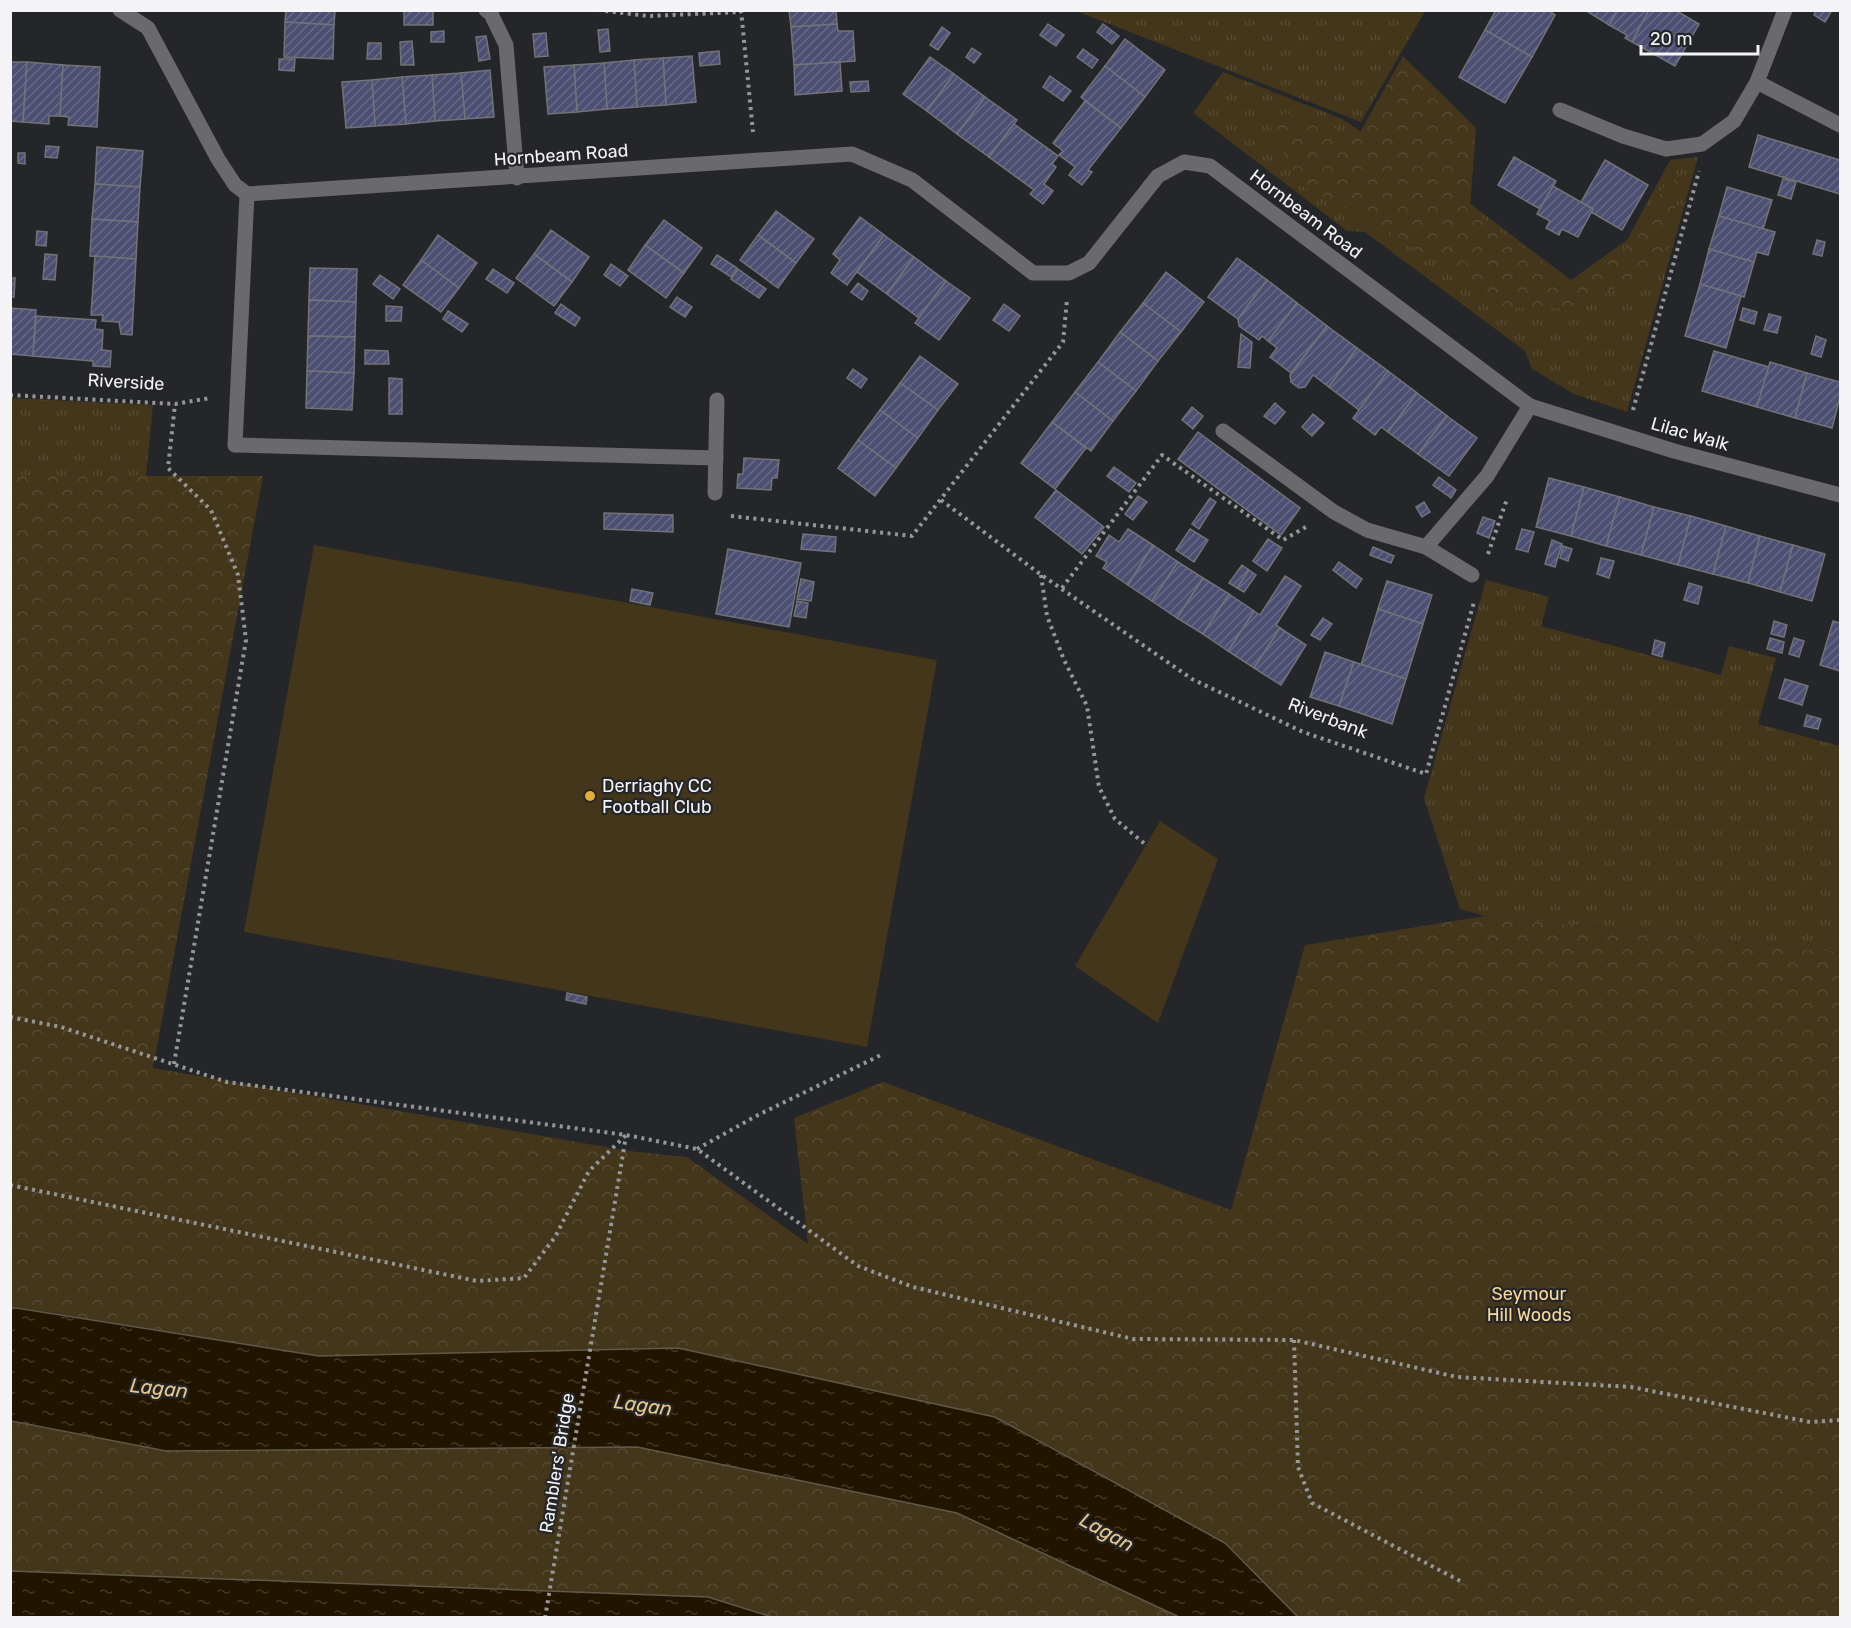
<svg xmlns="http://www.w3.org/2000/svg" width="1851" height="1628" font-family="Rubik,sans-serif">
<defs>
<pattern id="grass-tufts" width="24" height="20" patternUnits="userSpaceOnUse" patternTransform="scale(1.5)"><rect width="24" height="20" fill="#43361a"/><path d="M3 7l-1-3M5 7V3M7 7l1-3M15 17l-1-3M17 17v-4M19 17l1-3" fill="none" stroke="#564a31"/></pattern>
<pattern id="forest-crowns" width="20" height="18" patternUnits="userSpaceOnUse" patternTransform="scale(1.5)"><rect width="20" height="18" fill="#43361a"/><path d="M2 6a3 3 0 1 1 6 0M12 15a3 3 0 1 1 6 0" fill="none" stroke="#564a31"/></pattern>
<pattern id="water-ripples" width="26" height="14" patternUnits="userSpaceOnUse" patternTransform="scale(1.5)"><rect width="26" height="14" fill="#221500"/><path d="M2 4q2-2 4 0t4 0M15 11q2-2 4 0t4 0" fill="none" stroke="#433826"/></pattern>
<pattern id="building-hatch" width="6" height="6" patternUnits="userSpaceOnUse" patternTransform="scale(1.5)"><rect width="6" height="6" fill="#4c4f72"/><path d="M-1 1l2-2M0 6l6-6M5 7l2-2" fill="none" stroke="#666987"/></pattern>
</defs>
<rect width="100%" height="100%" fill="#252629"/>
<g fill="url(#grass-tufts)">
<polygon points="1076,11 1425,11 1361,122"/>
<polygon points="1223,72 1342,119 1464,199 1571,280 1627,240 1670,160 1698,157 1627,412 1574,394 1532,369 1525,351 1365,232 1347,231 1193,113"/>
<polygon points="11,398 153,405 146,476 11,476"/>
<polygon points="1486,580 1549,597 1541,626 1721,675 1729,646 1776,658 1758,724 1840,746 1840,953 1485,916 1460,909 1424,798"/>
</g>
<g fill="url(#forest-crowns)">
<polygon points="1403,56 1476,128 1470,208 1570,285 1631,246 1663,188 1685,173 1660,264 1578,308 1504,308 1377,224 1300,185 1270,125 1284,113 1358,136"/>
<polygon points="10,476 263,476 153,1068 629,1151 687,1157 808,1244 794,1118 883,1082 1231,1210 1305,945 1485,916 1840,953 1840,1617 1298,1617 1225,1543 994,1417 678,1348 319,1356 11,1306"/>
<polygon points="11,1421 166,1451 637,1447 957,1513 1179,1617 772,1618 708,1597 11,1571"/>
</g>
<g fill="#43361a">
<polygon points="314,545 937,660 867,1047 244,932"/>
<polygon points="1160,821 1218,859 1158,1023 1075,966"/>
</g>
<g fill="url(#water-ripples)" stroke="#61584a" stroke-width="1.5">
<polygon points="10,1307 319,1356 678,1348 995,1417 1225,1543 1298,1617 1179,1617 957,1513 637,1447 166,1451 11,1421"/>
<polygon points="11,1571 708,1597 772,1617 11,1617"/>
</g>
<g fill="url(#building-hatch)" stroke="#727377" stroke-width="1.5">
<polygon points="286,10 335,10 334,25 285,22"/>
<rect x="404" y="10" width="29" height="15"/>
<polygon points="789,10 836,10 837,24 791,27"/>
<polygon points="1496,10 1548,10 1555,15 1532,57 1485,30"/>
<polygon points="1585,10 1618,10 1609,25"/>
<polygon points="1618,10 1649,10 1632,42 1625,38 1627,35 1609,25"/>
<polygon points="1649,10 1675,10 1699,24 1675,66 1632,42"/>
<polygon points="1816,10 1832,10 1825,22 1814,15"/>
<polygon points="285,22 334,25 333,59 284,57"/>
<polygon points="837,24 838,31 853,31 855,61 794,65 791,27"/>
<polygon points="1048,24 1064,35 1056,46 1040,35"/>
<polygon points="1103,24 1119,36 1112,44 1097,32"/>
<polygon points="942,27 950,33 938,50 930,45"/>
<polygon points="608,29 610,51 600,52 598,30"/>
<polygon points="1485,30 1532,57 1505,103 1459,77"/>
<polygon points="444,31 444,42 431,42 431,32"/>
<polygon points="546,33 548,56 535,57 533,34"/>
<polygon points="486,36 490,59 479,61 476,37"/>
<polygon points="1125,39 1165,70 1145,97 1105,66"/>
<polygon points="412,41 414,65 401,65 400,42"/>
<polygon points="368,43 381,43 381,59 367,59"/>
<polygon points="972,48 981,54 974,63 966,57"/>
<polygon points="1083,49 1098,60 1092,68 1077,57"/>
<polygon points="719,51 720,64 700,66 699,53"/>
<polygon points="692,56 696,102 666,105 663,58"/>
<polygon points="930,57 954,74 927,111 903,94"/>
<polygon points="663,58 666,105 637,107 634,60"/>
<polygon points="279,59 295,59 294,71 279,70"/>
<polygon points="634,60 637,107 607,109 604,63"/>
<polygon points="10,62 27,62 23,122 10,121"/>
<polygon points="27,62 63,65 60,116 49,116 49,124 23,122"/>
<polygon points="840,62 842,91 795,95 794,65"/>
<polygon points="604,63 607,109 577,112 574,65"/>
<polygon points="63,65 100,67 97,127 68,125 69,117 60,116"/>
<polygon points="574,65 577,112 548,114 544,67"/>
<polygon points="1105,66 1145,97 1121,128 1081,97"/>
<polygon points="490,70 494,117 465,119 461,73"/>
<polygon points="461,73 465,119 435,121 432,75"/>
<polygon points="954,74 985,97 957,134 927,111"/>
<polygon points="432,75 435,121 406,124 402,77"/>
<polygon points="1050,76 1071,91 1063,101 1043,87"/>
<polygon points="402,77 406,124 375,126 372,80"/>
<polygon points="372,80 375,126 346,128 342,82"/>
<polygon points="868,81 869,91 851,92 850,82"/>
<polygon points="985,97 1017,120 989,157 957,134"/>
<polygon points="1085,101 1121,128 1088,170 1092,172 1082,185 1069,175 1075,167 1059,155 1063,151 1053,143"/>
<polygon points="1014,124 1058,156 1052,164 1056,167 1044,184 1053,191 1043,204 1030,194 1034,190 989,157"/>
<polygon points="1758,135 1840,160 1840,194 1749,167"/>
<polygon points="46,146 59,147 57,158 45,157"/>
<polygon points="97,147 143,151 140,187 95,184"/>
<polygon points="18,153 25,153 25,164 18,163"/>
<polygon points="1514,157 1556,181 1540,209 1498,185"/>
<polygon points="1605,160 1648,185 1622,230 1591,212 1593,209 1581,202"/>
<polygon points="1783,179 1796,182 1791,199 1778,195"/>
<polygon points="95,184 140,187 138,222 92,219"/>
<polygon points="1553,186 1593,209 1578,237 1562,229 1559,235 1546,228 1550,221 1537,214"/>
<polygon points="1727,187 1772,200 1763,229 1719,216"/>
<polygon points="776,211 814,239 796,263 758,235"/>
<polygon points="1719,216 1775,232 1768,255 1757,252 1754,262 1709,249"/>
<polygon points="860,217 884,235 847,285 831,273 840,260 833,254"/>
<polygon points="92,219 138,222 136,259 90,256"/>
<polygon points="664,220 702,248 684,273 645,245"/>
<polygon points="551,230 589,257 572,282 534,254"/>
<polygon points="37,231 47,232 46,246 36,245"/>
<polygon points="438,235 477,263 459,288 421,260"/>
<polygon points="758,235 796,263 778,288 740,260"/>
<polygon points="884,235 914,257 887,294 857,272"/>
<polygon points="1817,240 1825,242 1822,256 1813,254"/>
<polygon points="645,245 684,273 666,298 628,270"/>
<polygon points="1709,249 1754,262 1744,297 1700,284"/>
<polygon points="45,254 57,255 55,280 43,279"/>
<polygon points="534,254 572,282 554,306 516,278"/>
<polygon points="717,255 737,268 731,277 711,264"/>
<polygon points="95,256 136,259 132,335 121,334 119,322 102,321 103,315 91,315"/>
<polygon points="914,257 946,281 919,318 887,294"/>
<polygon points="1237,258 1267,280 1238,319 1208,297"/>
<polygon points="421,260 459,288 441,312 403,285"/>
<polygon points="611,264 628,276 620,286 604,275"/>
<polygon points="310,268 357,269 356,302 309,300"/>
<polygon points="493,269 514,283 507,293 486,279"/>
<polygon points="738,269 766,289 759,298 731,279"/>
<polygon points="1166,272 1204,302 1181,332 1143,303"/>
<polygon points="380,275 400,289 393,299 373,284"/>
<polygon points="10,278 15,278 14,297 10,297"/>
<polygon points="1267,280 1297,303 1268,341 1262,336 1259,340 1239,326 1238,319"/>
<polygon points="946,281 970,298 939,340 915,323"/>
<polygon points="858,283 868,291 862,300 851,292"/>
<polygon points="1700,284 1741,296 1726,348 1685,336"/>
<polygon points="677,297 692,307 685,317 670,307"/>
<polygon points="309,300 356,302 355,337 308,336"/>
<polygon points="1143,303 1181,332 1158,361 1120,332"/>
<polygon points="1297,303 1327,326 1291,373 1270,357 1277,348 1268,341"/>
<polygon points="561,304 580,318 575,326 555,313"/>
<polygon points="1004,304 1020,316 1009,331 993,320"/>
<polygon points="386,306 402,307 401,321 386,321"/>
<polygon points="10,308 36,310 33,356 10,354"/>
<polygon points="1743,308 1757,312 1754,324 1740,320"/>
<polygon points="448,311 468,324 462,332 443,319"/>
<polygon points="1769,314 1781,317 1777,333 1764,330"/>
<polygon points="36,316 96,320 95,329 103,330 102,350 111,351 110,367 93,366 93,361 33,356"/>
<polygon points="1327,326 1357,348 1329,387 1313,375 1305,387 1299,388 1291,382 1290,375"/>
<polygon points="1120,332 1158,361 1136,391 1098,362"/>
<polygon points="1241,334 1252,342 1250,368 1238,367"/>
<polygon points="308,336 355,337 354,373 307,371"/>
<polygon points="1816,336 1826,340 1821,357 1811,354"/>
<polygon points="1357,348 1388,371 1359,410 1329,387"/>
<polygon points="365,350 388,351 389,364 365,364"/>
<polygon points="1714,351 1769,367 1757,407 1702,391"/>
<polygon points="920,356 958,384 938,410 900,383"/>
<polygon points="1098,362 1136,391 1113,421 1075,392"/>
<polygon points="1770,362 1807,373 1795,418 1757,407"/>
<polygon points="853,369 867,379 861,388 847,378"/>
<polygon points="307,371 354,373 352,410 306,408"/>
<polygon points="1388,371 1417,393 1388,432 1381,427 1375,435 1353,418"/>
<polygon points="1807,373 1840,382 1840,397 1832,428 1795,418"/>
<polygon points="389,378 402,379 402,414 389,414"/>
<polygon points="900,383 938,410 918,438 880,410"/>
<polygon points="1075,392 1113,421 1091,451 1052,422"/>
<polygon points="1417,393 1447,416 1418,454 1388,432"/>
<polygon points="1275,403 1285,412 1275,424 1264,416"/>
<polygon points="1192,407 1203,416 1193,429 1182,420"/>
<polygon points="880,410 918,438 896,468 858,440"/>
<polygon points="1313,414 1324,423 1312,436 1302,427"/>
<polygon points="1447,416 1477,438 1449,476 1418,454"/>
<polygon points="1052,422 1086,448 1055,489 1021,463"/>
<polygon points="1198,432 1300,508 1281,535 1178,459"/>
<polygon points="858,440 896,468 875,496 838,468"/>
<polygon points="744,458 779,460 777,478 772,478 771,490 737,488 738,474 743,474"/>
<polygon points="1114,467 1136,483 1129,492 1107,476"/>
<polygon points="1439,477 1456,490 1451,498 1433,485"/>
<polygon points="1549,478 1584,487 1571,536 1536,527"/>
<polygon points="1584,487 1620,497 1606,546 1571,536"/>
<polygon points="1056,490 1104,527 1082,554 1035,517"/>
<polygon points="1138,496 1147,502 1133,520 1125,514"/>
<polygon points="1620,497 1654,507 1641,555 1606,546"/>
<polygon points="1210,498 1216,502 1199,529 1192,524"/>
<polygon points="1424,502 1430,512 1422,517 1416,507"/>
<polygon points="1654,507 1691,516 1678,565 1641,555"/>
<polygon points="604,513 673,515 673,532 604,529"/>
<polygon points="1691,516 1726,526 1713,574 1678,565"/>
<polygon points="1483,517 1495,521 1489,538 1477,533"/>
<polygon points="1726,526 1760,536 1748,583 1713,574"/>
<polygon points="1128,529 1153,545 1128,585 1103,568 1107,562 1096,556 1109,535 1119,542"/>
<polygon points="1190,529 1208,540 1194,562 1176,550"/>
<polygon points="1522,529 1534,532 1528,552 1516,549"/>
<polygon points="803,534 836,537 835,552 801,549"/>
<polygon points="1760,536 1793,545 1780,592 1748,583"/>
<polygon points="1268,539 1282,548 1267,571 1253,561"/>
<polygon points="1552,540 1562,544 1555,567 1545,564"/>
<polygon points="1153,545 1178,562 1152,601 1128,585"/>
<polygon points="1793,545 1825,554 1812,601 1780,592"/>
<polygon points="1563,546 1572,549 1568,561 1560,558"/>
<polygon points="1373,547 1394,556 1391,563 1370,555"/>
<polygon points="728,549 801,563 789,627 716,614"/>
<polygon points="1601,558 1614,561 1609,578 1597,574"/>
<polygon points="1178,562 1203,578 1177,618 1152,601"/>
<polygon points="1339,562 1362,579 1356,588 1333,570"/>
<polygon points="1242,565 1249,570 1237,588 1229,583"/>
<polygon points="1249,570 1256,575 1244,592 1237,588"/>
<polygon points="1285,576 1301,586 1276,625 1280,628 1254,668 1228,651 1254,611 1260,615"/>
<polygon points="1203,578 1229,594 1203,634 1177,618"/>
<polygon points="801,579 814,582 811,601 797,599"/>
<polygon points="1387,581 1432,595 1423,624 1378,609"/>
<polygon points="1689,583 1702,587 1698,604 1684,600"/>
<polygon points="632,589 653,593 650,605 630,601"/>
<polygon points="1229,594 1254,611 1228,651 1203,634"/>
<polygon points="797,601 808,603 806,618 794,616"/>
<polygon points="1378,609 1423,624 1406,679 1361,665"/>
<polygon points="1323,618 1332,624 1320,640 1311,635"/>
<polygon points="1774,621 1787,625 1784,637 1771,634"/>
<polygon points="1833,621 1840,623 1840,671 1820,665"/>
<polygon points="1280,628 1306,645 1281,685 1254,668"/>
<polygon points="1770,638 1784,642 1782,653 1767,649"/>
<polygon points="1794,638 1804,641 1799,657 1789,654"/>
<polygon points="1655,640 1665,643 1662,657 1652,654"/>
<polygon points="1325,652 1354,662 1339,706 1310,697"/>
<polygon points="1354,662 1406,679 1392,724 1339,706"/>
<polygon points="1785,679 1808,686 1802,705 1779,698"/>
<polygon points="1807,715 1821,719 1818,729 1804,726"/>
<polygon points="567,993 587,997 586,1004 566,1000"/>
</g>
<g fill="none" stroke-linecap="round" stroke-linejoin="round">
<g stroke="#969799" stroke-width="4" stroke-dasharray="3 4.5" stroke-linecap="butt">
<polyline points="598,10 648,16 741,12"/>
<polyline points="741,10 753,132"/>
<polyline points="10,395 175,404 210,398"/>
<polyline points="1633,410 1699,171"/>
<polyline points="941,500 1040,574 1192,679 1303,732 1426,774 1474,602"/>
<polyline points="731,516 912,536 1063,342 1067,300"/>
<polyline points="1488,554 1507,499"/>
<polyline points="1041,575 1047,616 1064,660 1087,706 1099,787 1115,819 1146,845"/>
<polyline points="1062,588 1162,455 1283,540 1306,527"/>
<polyline points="10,1017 61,1027 227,1082 626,1135 697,1149 858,1266 913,1287 1133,1339 1294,1340 1457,1377 1631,1387 1810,1422 1840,1420"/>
<polyline points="174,1064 246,640 238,575 211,510 168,468 175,404"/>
<polyline points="697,1149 758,1115 883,1054"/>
<polyline points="10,1185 477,1281 524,1278 555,1237 589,1171 626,1135"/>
<polyline points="1294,1340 1298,1467 1312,1503 1464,1583"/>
<polyline points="545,1618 626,1136"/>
</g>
<g stroke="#6a6a6c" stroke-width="15">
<polyline points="486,10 491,14 506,45 517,178"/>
<polyline points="1757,82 1840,125"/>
<polyline points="1223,431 1334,512 1367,530 1426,547 1487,476 1530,406"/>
<polyline points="235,445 716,458"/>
<polyline points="715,493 717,400"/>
<polyline points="1426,547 1472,575"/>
</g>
<g stroke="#6a6a6c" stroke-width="15">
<polyline points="120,10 148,28 218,159 235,185 247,194 852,154 912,180 1033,273 1069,273 1089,263 1158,176 1184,162 1210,166 1530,406 1674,451 1840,495"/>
<polyline points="1560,110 1623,136 1666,149 1702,144 1734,121 1757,82 1785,10"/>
<polyline points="235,445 247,194"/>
</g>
</g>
<circle fill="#e3ae35" stroke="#252629" stroke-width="2" cx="590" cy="796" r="6"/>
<g text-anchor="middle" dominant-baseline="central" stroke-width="4.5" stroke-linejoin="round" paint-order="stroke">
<g font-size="18" fill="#f4f4f6" stroke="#252629">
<text transform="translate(561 155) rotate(-4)">Hornbeam Road</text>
<text transform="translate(1306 214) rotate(37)">Hornbeam Road</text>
<text transform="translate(126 382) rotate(3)">Riverside</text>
<text transform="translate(1690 434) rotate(16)">Lilac Walk</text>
<text transform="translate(1328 718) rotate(21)">Riverbank</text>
<text transform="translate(557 1463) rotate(-81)">Ramblers' Bridge</text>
</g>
<g font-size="18" fill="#f4f4f6" stroke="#252629" text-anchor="start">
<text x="602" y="786">Derriaghy CC<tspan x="602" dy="21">Football Club</tspan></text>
</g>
<g font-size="18" fill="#f9d898" stroke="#252629">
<text x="1529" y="1294">Seymour<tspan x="1529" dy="21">Hill Woods</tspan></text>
</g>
<g font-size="20" font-style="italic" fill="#e8c889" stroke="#252629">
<text transform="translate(159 1388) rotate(6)">Lagan</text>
<text transform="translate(643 1405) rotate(8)">Lagan</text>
<text transform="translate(1107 1532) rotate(29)">Lagan</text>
</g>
</g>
<rect width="1851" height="1628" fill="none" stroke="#f4f4f6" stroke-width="24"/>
<path d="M1641 45v9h117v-9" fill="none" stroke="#f4f4f6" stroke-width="3"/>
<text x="1650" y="45" font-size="18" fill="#f4f4f6" stroke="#252629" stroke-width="4.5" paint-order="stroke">20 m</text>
</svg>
